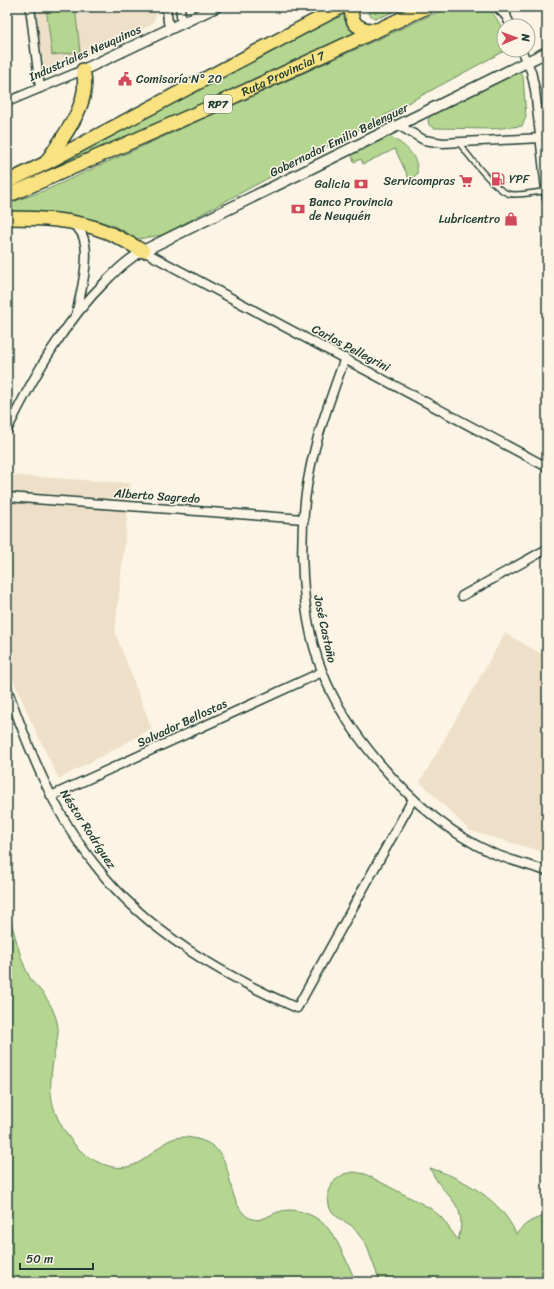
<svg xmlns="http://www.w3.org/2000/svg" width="554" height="1289" font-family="Sriracha,sans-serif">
<rect width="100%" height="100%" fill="#fcf5e5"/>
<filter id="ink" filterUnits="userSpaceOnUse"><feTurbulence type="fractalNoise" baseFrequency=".025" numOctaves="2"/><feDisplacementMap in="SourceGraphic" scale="8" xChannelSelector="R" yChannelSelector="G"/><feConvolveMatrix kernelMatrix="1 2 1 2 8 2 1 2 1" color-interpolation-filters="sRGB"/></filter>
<g filter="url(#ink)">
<g fill="#eee0c8">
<polygon points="35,7 155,7 156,16 151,25 48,74 42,72"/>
<polygon points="7,475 131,483 115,632 152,729 59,779 35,730 8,668 7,660"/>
<polygon points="505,633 547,657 547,853 470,831 420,782"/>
</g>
<g fill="#b4d690" stroke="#6a8a62">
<polygon points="46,7 75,7 80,52 52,55"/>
<polygon points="368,7 404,7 381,17 374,18 369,14"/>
<path d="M449 7H487C501 21 504 31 504 50H506L172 230 162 235 138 239 112 225 74 215 7 212V204L46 190Z"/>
<polygon points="343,10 347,24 356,33 130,137 7,188"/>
<polygon points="515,73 519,73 523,76 526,117 522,126 491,129 434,128 429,125 428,120 431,115"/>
<path d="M388 136C402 142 420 156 417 174L410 181 395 149 363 164 361 159 354 162 351 153Z"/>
<path d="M7 911C16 933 18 956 30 978 32 983 37 986 40 990 49 1000 56 1014 58 1027 59 1036 55 1047 54 1056 47 1093 50 1114 75 1145 89 1161 117 1175 138 1163 161 1150 166 1131 197 1139 238 1149 222 1190 244 1214 248 1218 256 1221 261 1219 269 1217 275 1212 282 1211 299 1207 320 1217 330 1231 341 1246 348 1265 356 1282H7Z"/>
<path d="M430 1168C463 1178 502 1200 516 1234 525 1224 533 1217 547 1217V1282H380L366 1244 352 1226 336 1216 330 1209 328 1200V1191L334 1181 344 1174 354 1172 365 1174 430 1208 441 1217 458 1240C470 1201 442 1198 430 1168Z"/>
</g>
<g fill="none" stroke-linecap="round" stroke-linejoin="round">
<polyline stroke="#689cab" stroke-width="3" points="7,1280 8,1282"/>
<g stroke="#1f3d34" stroke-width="7">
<path id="service" d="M459 143C468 155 495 190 509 194 520 196 535 192 546 191"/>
</g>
<g stroke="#1f3d34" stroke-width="11">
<g id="minor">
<polyline points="30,7 40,88"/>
<polyline points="166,7 169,29"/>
<polyline points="180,7 182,23"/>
<polyline points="497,7 506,16"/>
<polyline points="506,7 506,16 511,26"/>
<polyline points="521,50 531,71 535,90 547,199"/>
<polyline points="7,102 83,70"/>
<polyline points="398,125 424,140 443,143 541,138"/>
<path d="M73 225C97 237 81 290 77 311"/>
<path d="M345 358C334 388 323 418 315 448 297 515 297 607 322 671 335 706 357 737 381 765 412 801 447 832 490 852 508 860 528 865 547 871"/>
<path d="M7 430C34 376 64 322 107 280 118 269 128 259 143 251L547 467"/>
<polyline points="7,497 304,519"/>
<polyline points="462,596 547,549"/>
<path d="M7 688C29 750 54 814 96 866 147 932 222 975 297 1008L413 799"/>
<polyline points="51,796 322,672"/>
</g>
</g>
<g stroke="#1f3d34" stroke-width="13">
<g id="tertiary">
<polyline points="83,70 216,7"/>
<polyline points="143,251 547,52"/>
</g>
</g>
<g stroke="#1f3d34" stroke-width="16">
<g id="trunk">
<path d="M352 7C349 25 361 31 377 30"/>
<path d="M47 161C64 135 92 103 83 70"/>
<polyline points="7,182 46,163 341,7"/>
<path id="s1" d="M7 196 211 107 427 7"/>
<path d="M7 218C39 218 74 219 104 231 118 236 130 244 143 251"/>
</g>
</g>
<use href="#service" stroke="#fcf5e5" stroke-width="4"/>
<use href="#minor" stroke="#fcf5e5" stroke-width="8"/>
<use href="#tertiary" stroke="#fcf5e5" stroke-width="10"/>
<use href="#trunk" stroke="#f8e281" stroke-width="13"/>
</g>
</g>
<defs>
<g id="civic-bare" transform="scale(1.08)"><path d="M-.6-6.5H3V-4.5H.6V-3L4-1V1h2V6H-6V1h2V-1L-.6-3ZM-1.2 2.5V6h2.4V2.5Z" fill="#d1495b" stroke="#fcf5e5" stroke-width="2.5" paint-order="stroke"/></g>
<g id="fuel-bare" transform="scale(1.08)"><path d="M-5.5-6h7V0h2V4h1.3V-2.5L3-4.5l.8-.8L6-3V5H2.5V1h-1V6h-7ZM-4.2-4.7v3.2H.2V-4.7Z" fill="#d1495b" stroke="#fcf5e5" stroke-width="2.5" paint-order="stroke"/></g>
<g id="supermarket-bare" transform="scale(1.08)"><path d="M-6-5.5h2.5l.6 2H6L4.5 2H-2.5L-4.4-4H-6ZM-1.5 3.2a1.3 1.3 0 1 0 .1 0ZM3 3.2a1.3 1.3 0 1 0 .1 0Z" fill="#d1495b" stroke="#fcf5e5" stroke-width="2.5" paint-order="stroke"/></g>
<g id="bank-bare" transform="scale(1.08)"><path d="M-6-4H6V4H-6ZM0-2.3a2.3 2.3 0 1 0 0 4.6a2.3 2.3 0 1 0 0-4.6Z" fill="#d1495b" stroke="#fcf5e5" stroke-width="2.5" paint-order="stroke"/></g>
<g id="shop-bare" transform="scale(1.08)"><path d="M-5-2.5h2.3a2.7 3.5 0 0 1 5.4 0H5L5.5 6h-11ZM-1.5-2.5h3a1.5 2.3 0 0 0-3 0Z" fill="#d1495b" stroke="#fcf5e5" stroke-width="2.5" paint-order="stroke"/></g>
</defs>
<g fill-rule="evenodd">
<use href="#civic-bare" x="125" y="79"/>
<use href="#fuel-bare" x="498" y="179"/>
<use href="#supermarket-bare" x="466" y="181"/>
<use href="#bank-bare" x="361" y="184"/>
<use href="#bank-bare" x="298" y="209"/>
<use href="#shop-bare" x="511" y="219"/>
</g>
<g text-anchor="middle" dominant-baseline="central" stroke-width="3" stroke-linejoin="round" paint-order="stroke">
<rect fill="#fcf5e5" stroke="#617469" stroke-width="1" x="204" y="95" width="28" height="18" rx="3"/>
<g font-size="11" font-weight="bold" fill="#1f3d34">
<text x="218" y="104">RP7</text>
</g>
<g font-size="12" fill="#1f3d34" stroke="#fcf5e5">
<text transform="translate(85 53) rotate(-24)">Industriales Neuquinos</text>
<text stroke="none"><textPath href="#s1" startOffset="302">Ruta Provincial 7</textPath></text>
<text transform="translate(339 140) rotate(-26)">Gobernador Emilio Belenguer</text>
<text transform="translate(351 348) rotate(28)">Carlos Pellegrini</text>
<text transform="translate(157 496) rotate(4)">Alberto Sagredo</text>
<text transform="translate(325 629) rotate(78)">José Castaño</text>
<text transform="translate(182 723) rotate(-25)">Salvador Bellostas</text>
<text transform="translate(88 829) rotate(57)">Néstor Rodríguez</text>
</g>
<g font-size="12" fill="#1f3d34" stroke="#fcf5e5" text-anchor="start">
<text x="136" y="79">Comisaría N° 20</text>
<text x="509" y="179">YPF</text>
<text x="455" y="181" text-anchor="end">Servicompras</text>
<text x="350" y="184" text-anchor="end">Galicia</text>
<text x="309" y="202">Banco Provincia<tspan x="309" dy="14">de Neuquén</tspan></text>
<text x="500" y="219" text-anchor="end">Lubricentro</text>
</g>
</g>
<rect width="554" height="1289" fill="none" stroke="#fcf5e5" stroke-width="24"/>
<rect x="12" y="12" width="530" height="1265" fill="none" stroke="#1f3d34" stroke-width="1.5" filter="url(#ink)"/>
<g transform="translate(516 38) rotate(89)"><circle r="19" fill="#fcf5e5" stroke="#a4ab9e"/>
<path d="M0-3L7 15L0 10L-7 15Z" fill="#d1495b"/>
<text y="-6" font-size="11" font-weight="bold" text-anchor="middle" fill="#1f3d34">N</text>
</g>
<path d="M20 1263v6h73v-6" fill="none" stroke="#1f3d34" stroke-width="2"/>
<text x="26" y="1263" font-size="12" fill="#1f3d34" stroke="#fcf5e5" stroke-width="3" paint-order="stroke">50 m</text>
</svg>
